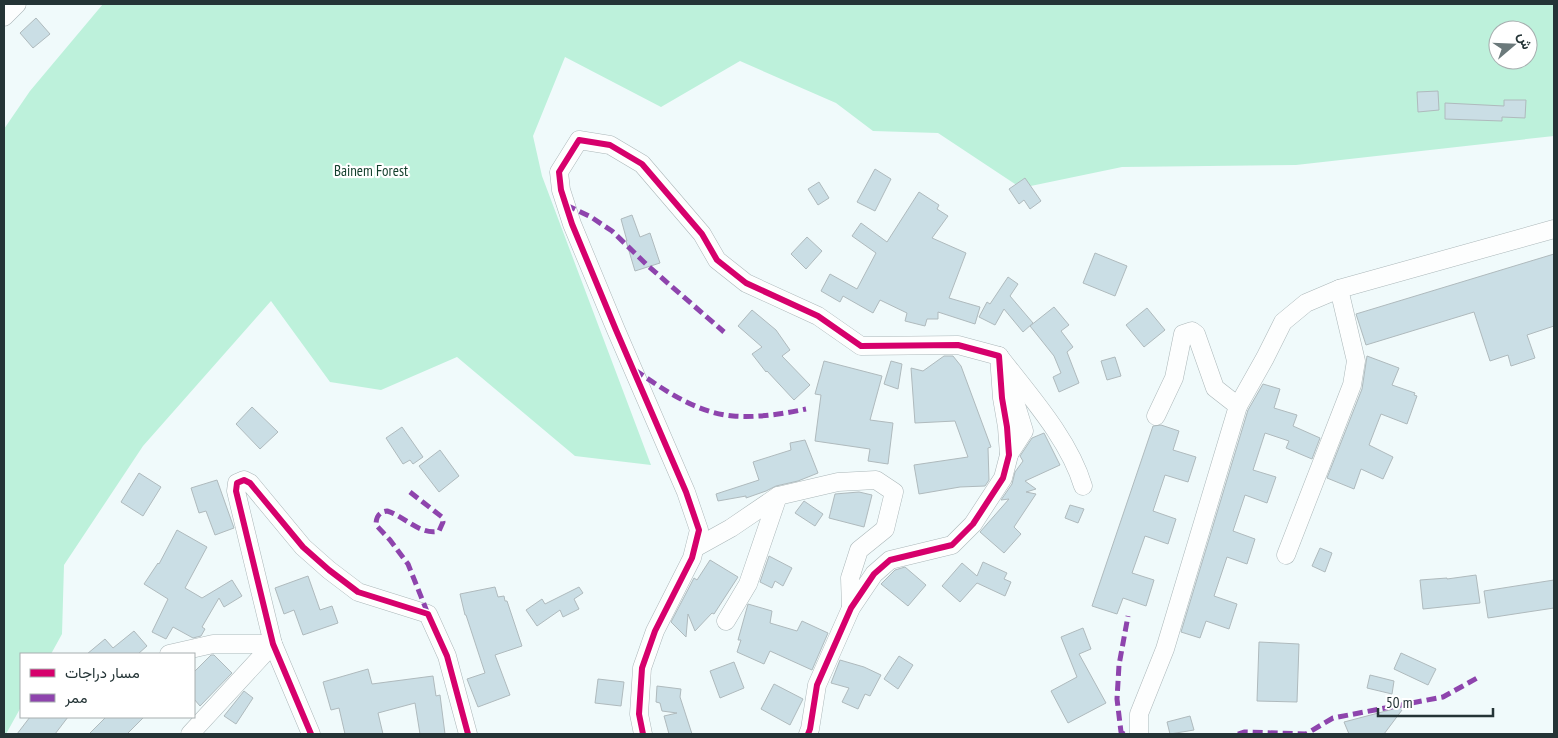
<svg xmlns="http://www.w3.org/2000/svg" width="1558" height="738" font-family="'PT Sans Narrow',Vazirmatn,sans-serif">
<rect width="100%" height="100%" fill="#f0fafb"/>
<path fill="#bdf1db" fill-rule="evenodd" d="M103 4H1554V136L1296 165 1122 167 1021 188 938 133 873 131 836 103 740 61 661 107 565 57 533 136 542 176 651 465 575 456 457 357 381 390 330 382 271 301 143 446 64 565 62 634 51 654H21V707L6 734H4V129L30 91ZM1498 30H1528V60H1498Z"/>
<g fill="#cadee5" stroke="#afbabd">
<polygon points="36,18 50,34 33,48 20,33"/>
<polygon points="1438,91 1439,110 1418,112 1417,92"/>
<polygon points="1504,100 1526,100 1525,118 1502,117 1502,121 1445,119 1445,103 1504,106"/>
<polygon points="875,169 891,179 875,211 857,202"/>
<polygon points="1025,178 1041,201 1030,209 1024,200 1019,204 1009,189"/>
<polygon points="819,182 829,198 818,205 808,189"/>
<polygon points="919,192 939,205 937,209 948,216 932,238 966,253 949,298 980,307 975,324 938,312 938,319 927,319 925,326 905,321 907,313 880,300 873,313 843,296 840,302 821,291 830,274 857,289 876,253 852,236 861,223 887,242"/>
<polygon points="632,215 640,237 650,233 660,263 635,271 626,241 627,241 621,219"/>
<polygon points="807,237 822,251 806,269 791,254"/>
<polygon points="1095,253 1127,266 1115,296 1083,283"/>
<polygon points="1554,254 1554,326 1527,335 1535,358 1511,366 1508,355 1490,361 1474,312 1366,345 1356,314"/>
<polygon points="1008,277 1018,284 1010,296 1033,323 1023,332 1004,309 995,325 979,317 987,302 990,304"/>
<polygon points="1054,307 1069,325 1061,331 1073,347 1067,352 1079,383 1059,392 1053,377 1061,373 1054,356 1030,326"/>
<polygon points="1147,308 1165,330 1144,347 1126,325"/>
<polygon points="752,310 776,330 790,350 782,356 810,385 794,400 767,371 766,372 752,354 762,347 738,326"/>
<polygon points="944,356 953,356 961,366 991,447 988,448 989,480 985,486 960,487 919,494 914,465 968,457 955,421 915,423 911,368 923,371"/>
<polygon points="1367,356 1399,368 1392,385 1415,393 1414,395 1417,396 1407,424 1381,414 1369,445 1393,457 1383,479 1361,469 1354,489 1327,478 1362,389"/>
<polygon points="1115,357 1121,376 1107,380 1101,361"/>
<polygon points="824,361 882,376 870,420 893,423 888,464 868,461 870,449 815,441 821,395 815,394"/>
<polygon points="891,361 902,364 898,389 884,384"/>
<polygon points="1263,384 1280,389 1274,408 1297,415 1293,426 1320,438 1312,459 1286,448 1289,441 1265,433 1253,470 1276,477 1267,503 1245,495 1233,531 1255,539 1247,564 1227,557 1214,596 1237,604 1229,629 1206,621 1200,638 1181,632 1248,410"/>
<polygon points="252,407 278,432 260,449 236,424"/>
<polygon points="1161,425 1179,431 1173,450 1196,457 1188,482 1165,475 1153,511 1176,519 1168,544 1145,536 1132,573 1154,580 1146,606 1123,598 1117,614 1092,606 1153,426"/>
<polygon points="402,427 423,457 413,464 410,460 403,464 386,438"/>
<polygon points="1044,433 1060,465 1025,481 1036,489 1026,492 1036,494 1014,527 1021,534 1004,553 980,532 1009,499 1001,500 1012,484 1015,472 1023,461 1020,456 1032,438"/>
<polygon points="805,440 818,473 798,481 776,486 766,491 746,498 746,496 718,501 716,494 759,480 753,462 791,450 790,443"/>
<polygon points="440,450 459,476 439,492 419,466"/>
<polygon points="139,473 161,487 143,516 121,502"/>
<polygon points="217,480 234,528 215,535 206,511 199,513 191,488"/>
<polygon points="859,492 872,495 864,527 829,518 835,494"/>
<polygon points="804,501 823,514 815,526 795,513"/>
<polygon points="1070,505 1084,509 1078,523 1065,518"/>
<polygon points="177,530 207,547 185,588 202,598 232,580 242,596 224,607 219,598 202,627 205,629 201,636 193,638 173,627 166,639 152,632 168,599 144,584 158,563 159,564"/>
<polygon points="1320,548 1332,553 1325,572 1312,566"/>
<polygon points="769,556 792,568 783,586 775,581 772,588 760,582"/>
<polygon points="710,560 738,577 714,614 712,613 695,631 688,614 686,637 671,622 694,578 697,580"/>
<polygon points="983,562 1007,573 1004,579 1011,582 1005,596 977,583 960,602 942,586 962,563 977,576"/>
<polygon points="905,567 926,585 908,606 881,584 895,570"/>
<polygon points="1476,575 1480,603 1423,609 1420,580 1447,578 1447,579"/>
<polygon points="308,576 320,610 332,606 338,623 303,635 294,610 284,614 275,588"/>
<polygon points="1554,580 1554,608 1488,618 1484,591"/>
<polygon points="495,587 498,597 504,596 505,601 507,601 522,646 495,655 510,695 478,707 467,679 485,673 466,615 465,615 460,594"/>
<polygon points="579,587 583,593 574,599 579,609 563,617 560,610 537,626 526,610 542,599 545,604"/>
<polygon points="748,604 772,611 770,623 797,631 802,621 828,633 812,670 770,651 764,664 737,652 741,640 738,640"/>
<polygon points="1083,628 1091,649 1079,654 1106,703 1068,723 1051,691 1077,677 1061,637"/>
<polygon points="134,631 147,646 138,654 87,654 105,639 113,648"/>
<polygon points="1259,642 1299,644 1297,702 1257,701"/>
<polygon points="1401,653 1436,669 1428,685 1394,669"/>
<polygon points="211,655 214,655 232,673 200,706 194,699 194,672"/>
<polygon points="899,656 913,665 898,689 884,679"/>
<polygon points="840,660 864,667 881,675 870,696 865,694 858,709 842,702 849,688 831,683"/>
<polygon points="734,662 744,688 720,698 710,671"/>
<polygon points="368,669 372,684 433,676 436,696 440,695 445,734 420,734 415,703 378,713 383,734 345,734 339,708 331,710 323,682"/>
<polygon points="1370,675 1394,681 1392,694 1367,688"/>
<polygon points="598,679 624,682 621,706 595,703"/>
<polygon points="774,684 803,699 790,725 761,709"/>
<polygon points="657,686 681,689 680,697 692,734 669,734 664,716 677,713 662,711 660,703 656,702"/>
<polygon points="244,691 253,698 236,724 224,716"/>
<polygon points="1405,706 1384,734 1349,734 1344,722"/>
<polygon points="1190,716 1194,730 1170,734 1167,722"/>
<polygon points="30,717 68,717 55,734 17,734"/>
<polygon points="106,717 144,717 127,734 89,734"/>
</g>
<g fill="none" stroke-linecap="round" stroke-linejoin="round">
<g stroke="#abb7b9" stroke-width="19">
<g id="minor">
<polyline points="4,17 17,4"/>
<path d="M999 356C1029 395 1069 439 1083 486"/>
<polyline points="1008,379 1024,431 1009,454"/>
<polyline points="1238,406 1265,358 1283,322 1306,303 1339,289 1554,229"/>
<polyline points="695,548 731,528 778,496 838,482 876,480 894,492 885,529 859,550 850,578 851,608"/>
<polyline points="1286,555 1352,385 1356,361 1339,289"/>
<polyline points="726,621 748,584 778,496"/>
<polyline points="169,654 213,644 273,644"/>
<polyline points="190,734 273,644"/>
<polyline points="311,734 273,644 236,491 237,483 244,480 250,483 303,547 329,570 358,592 428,614 447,656 468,734"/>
<polyline points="643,734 639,714 642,668 655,631 692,558 699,530 686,492 616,330 572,224 561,190 559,172 579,140 610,145 642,164 702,234 717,260 746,283 818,316 861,346 958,345 999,356 1002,398 1007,427 1009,455 1003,478 973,524 952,545 890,560 874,574 851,608 817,685 810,729 808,734"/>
<polyline points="1139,734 1139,714 1165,649 1238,406 1215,388 1196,334 1192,331 1183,334 1174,378 1156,416"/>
</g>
</g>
<use href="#minor" stroke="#fdfefe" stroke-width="18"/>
<g stroke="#8e44ad" stroke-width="5" stroke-dasharray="10 5" stroke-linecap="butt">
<polyline points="566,205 591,217 612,231 647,265 724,332"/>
<path d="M635 370C664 390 697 413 733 416 757 418 782 414 806 409"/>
<path d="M410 492 442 517 443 522 439 531C420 536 403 515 387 511 379 512 376 517 376 525L390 540 408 564 428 614"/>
<polyline points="1124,734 1121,732 1117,699 1119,665 1128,616"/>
<polyline points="1238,734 1244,732 1306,734 1333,718 1443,697 1479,677"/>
</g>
<g stroke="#fff" stroke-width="9">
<g id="cycleway">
<polyline points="311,734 273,644 236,491 237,483 244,480 250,483 303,547 329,570 358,592 428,614 447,656 468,734"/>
<polyline points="643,734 639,714 642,668 655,631 692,558 699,530 686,492 616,330 572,224 561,190 559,172 579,140 610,145 642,164 702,234 717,260 746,283 818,316 861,346 958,345 999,356 1002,398 1007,427 1009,455 1003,478 973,524 952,545 890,560 874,574 851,608 817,685 810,729 808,734"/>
</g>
</g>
<use href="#cycleway" stroke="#d6006c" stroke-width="6"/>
</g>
<g text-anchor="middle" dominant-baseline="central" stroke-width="4.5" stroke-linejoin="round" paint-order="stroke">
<g font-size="15" fill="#133f2c" stroke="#fff">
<text x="371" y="170">Bainem Forest</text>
</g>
</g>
<rect width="1558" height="738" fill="none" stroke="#243436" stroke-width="10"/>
<rect x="20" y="653" width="175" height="65" fill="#ffffff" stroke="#a7aeaf"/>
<rect x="30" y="669" width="25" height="8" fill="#d6006c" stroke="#a7aeaf"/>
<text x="65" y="678" font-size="15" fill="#243436">مسار دراجات</text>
<rect x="30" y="694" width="25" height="8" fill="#8e44ad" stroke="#a7aeaf"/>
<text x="65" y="703" font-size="15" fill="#243436">ممر</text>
<g transform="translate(1513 45) rotate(71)"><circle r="24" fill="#ffffff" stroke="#a7aeaf"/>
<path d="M0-4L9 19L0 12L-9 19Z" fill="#6b797b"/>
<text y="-8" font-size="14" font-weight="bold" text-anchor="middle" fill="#243436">ش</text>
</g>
<path d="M1378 708v8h115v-8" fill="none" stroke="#243436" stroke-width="2.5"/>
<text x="1386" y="708" font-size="15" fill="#243436" stroke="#ffffff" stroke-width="4" paint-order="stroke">50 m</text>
</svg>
